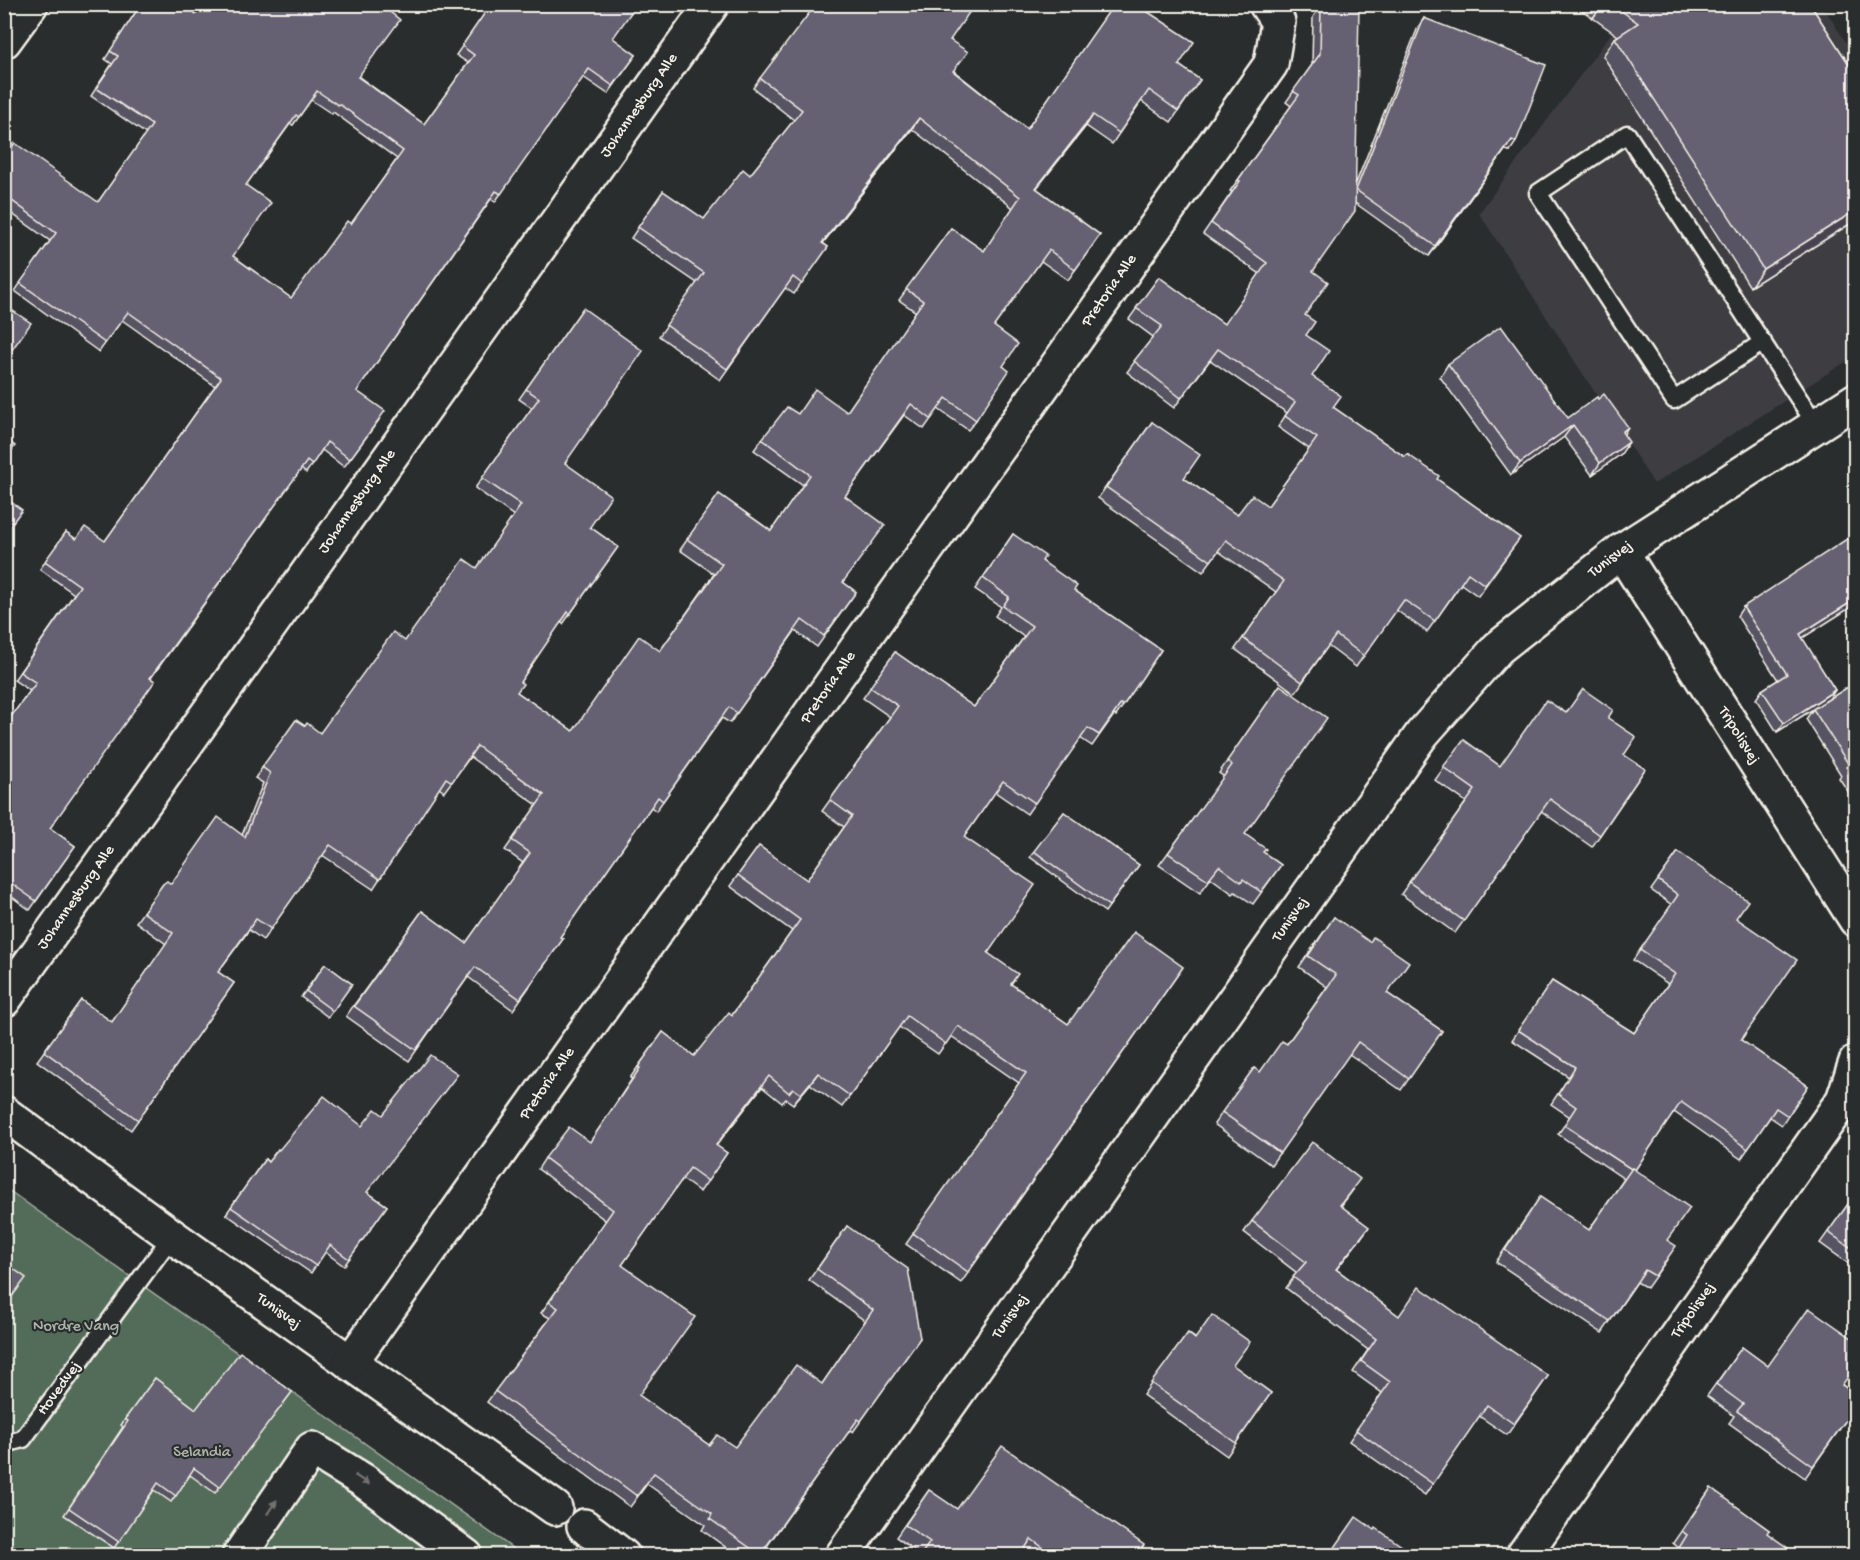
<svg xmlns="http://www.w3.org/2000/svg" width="1860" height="1560" font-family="'Gochi Hand',sans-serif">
<rect width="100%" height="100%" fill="#2a2d2e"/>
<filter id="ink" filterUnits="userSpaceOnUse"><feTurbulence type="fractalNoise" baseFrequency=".0167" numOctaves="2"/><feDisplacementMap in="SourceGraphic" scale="12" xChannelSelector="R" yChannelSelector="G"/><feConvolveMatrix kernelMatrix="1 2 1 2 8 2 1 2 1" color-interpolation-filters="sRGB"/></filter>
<g filter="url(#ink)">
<polygon fill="#3c3c42" points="1632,5 1822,5 1855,56 1855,356 1654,484 1479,213"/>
<polygon fill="#536c5a" stroke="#a4aea1" stroke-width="1.5" points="4,1187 522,1555 5,1555"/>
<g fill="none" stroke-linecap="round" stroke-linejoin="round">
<g stroke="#f4f1e8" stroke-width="21">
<g id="service">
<polyline points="1763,342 1674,400 1538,193 1627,134 1816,425"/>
<polyline points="4,1444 23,1439 172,1236"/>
</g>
</g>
<g stroke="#f4f1e8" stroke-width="38">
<g id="minor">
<polyline points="4,41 31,4"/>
<polyline points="1621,551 1856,920"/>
<polyline points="4,1000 712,4"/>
<polyline points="4,1113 172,1236 555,1508"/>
<polyline points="350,1363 1271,64 1278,22 1266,4"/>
<polyline points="584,1526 623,1556"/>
<polyline points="239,1556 312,1449 364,1481 466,1556"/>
<polyline points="842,1556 1422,734 1498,648 1621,551 1856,400"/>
<polyline points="1523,1556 1843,1100 1856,1062"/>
</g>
</g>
<use href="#service" stroke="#2a2d2e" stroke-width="16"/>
<use href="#minor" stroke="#2a2d2e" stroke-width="33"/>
</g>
<g fill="#575362" stroke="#f4f1e8" stroke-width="1.5" fill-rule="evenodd">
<path d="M141 4 196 14 359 77 424 124 468 63 456 55 491 4 613 39 636 55 608 94 583 77 495 202 491 199 357 391 379 420 344 467 322 450 306 473 301 469 151 678 50 828 75 846 30 910 4 891V726L30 691 14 680 74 594 40 569 66 532 76 539 105 541 215 386 122 320 99 352 15 291 50 241 4 208V157L98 202 146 134 91 96 112 64 105 59ZM311 100 332 114 333 112 397 159 351 224 291 298 233 256 246 185 290 124 293 125Z"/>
<polygon points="1105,4 1145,4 1142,8 1179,65 1200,80 1171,122 1141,101 1112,144 1086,126 1036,188 1100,235 1068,280 1041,261 994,326 1003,366 976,420 968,430 938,409 924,429 904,415 845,496 844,583 856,592 817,647 795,631 730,723 722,718 656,811 651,807 560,937 563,939 513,1010 468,977 409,1061 346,1016 422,911 466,943 523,863 505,850 537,805 470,757 444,792 439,788 373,889 322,855 263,940 249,930 218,972 234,983 131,1130 37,1061 81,1000 112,1022 166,944 136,922 163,884 171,884 242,835 263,783 255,778 296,720 305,726 320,733 405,641 477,568 514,516 475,488 532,408 519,399 583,308 565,463 590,527 618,547 563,624 560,622 520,682 517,692 573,731 660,651 714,574 680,550 719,494 771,531 803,485 754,450 762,439 798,414 847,412 916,312 899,300 951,228 984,251 1013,208 912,129 823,243 828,247 794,294 785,288 720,380 659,336 697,283 631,238 663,191 704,219 750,175 794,120 753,88 760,78 951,40 954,71 1027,129 1111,9"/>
<polygon points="1573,4 1602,4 1593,18"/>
<polygon points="1603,4 1810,4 1856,75 1856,220 1750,287 1603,56 1615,38 1618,36 1593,18"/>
<polygon points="1321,6 1356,183 1418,27 1424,18 1510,151 1505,150 1429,256 1355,203 1313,271 1305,315 1306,335 1312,376 1333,407 1437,479 1520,538 1478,596 1461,584 1427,632 1396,610 1356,667 1328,646 1295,693 1235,649 1276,592 1218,551 1203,572 1098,498 1152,422 1184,478 1237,515 1268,506 1309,449 1278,427 1287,413 1210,360 1174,408 1127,372 1153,337 1129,319 1159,277 1224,324 1260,274 1203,234 1232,192 1230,191 1291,106 1286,102 1312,65 1313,17"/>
<polygon points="1448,364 1568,418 1598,399 1628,427 1624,434 1621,454 1592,475 1564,437 1511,475 1440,377"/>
<polygon points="1013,534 1074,590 1161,650 1116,716 1114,715 1092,746 1080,738 1027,814 995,792 964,837 988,953 1011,984 1068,1024 1183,967 961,1283 906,1244 1019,1083 951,1036 938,1054 899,1027 842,1107 810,1084 793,1104 786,1099 782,1103 762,1087 716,1146 727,1153 700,1192 682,1179 622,1265 639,1396 709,1445 735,1447 822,1384 865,1321 809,1280 847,1226 920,1338 853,1432 850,1430 760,1556 738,1556 702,1530 705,1525 647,1484 630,1507 487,1402 550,1318 541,1313 606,1221 538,1169 545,1158 590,1142 632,1079 630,1078 663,1032 694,1056 732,1015 792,931 730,886 759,846 807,880 844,827 822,811 890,717 863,698 895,652 974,707 1024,637 995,616 1001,607 975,589"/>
<polygon points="1743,607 1802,638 1835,690 1829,699 1777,732 1756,699 1762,690 1778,680 1737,616"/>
<polygon points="1856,682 1856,803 1839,778 1841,775 1806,719 1813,709"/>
<polygon points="1280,685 1245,834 1263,852 1281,865 1253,904 1235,892 1233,894 1211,878 1200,893 1159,865 1224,777 1219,773"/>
<polygon points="1566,713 1608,718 1624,755 1645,769 1592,847 1541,811 1455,933 1401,894 1466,802 1435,780 1464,740 1500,766"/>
<polygon points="1064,812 1139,865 1105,912 1030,857"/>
<polygon points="1678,852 1736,918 1741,1040 1808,1086 1782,1125 1770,1117 1741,1159 1674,1112 1635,1170 1667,1240 1668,1258 1647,1288 1637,1282 1602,1333 1496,1262 1540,1197 1589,1230 1624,1179 1558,1134 1570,1117 1551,1104 1569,1077 1512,1040 1552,981 1634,1033 1668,984 1633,960 1672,905 1651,890"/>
<polygon points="1334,917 1387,993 1442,1031 1401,1090 1349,1054 1271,1165 1214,1124 1254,1068 1260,1072 1287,1044 1327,987 1299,967"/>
<polygon points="325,964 352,984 328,1017 301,997"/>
<polygon points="265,1159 268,1162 367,1192 387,1206 344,1266 325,1252 311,1273 226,1214"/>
<polygon points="1353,1190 1341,1206 1361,1238 1336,1269 1399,1316 1548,1376 1507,1435 1479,1416 1425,1495 1349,1441 1382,1393 1353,1372 1368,1350 1286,1288 1297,1273 1244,1232 1252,1221"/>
<polygon points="1856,1193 1856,1269 1820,1243"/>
<polygon points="1188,1333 1271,1393 1227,1456 1143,1395"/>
<polygon points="1742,1347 1768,1366 1842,1385 1856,1406 1805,1478 1729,1423 1734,1416 1707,1396"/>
<polygon points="155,1378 196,1409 292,1392 215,1493 190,1475 171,1502 154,1490 114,1548 64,1515 123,1427 121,1425"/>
<polygon points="1711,1488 1769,1530 1679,1548 1673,1543"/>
<polygon points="929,1490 957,1509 1137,1556 1028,1556 1023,1552 921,1555 896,1537"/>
</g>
<g fill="#474350" stroke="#f4f1e8" stroke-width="1.5">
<polygon points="1093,115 1086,126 1029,198 1036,188"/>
<polygon points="919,118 912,129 815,253 822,243"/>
<polygon points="1512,140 1516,142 1510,151 1505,150 1429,256"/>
<polygon points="1856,210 1856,220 1750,287 1763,269"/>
<polygon points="1573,425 1564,437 1511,475 1520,463"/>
<polygon points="1629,442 1621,454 1592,475 1600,463"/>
<polygon points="1856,599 1856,604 1793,644 1800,634"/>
<polygon points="1835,690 1829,699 1777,732 1784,723"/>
<polygon points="818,1073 810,1084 793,1104 801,1094"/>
<polygon points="1369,1227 1361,1238 1328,1280 1336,1269"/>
</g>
<g fill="#656072" stroke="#f4f1e8" stroke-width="1.5" fill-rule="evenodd">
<path d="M141 4H183L196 14 202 4H380L400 20 358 77 424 124 474 55 462 46 491 4H637L613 38 636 55 613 86 589 69 501 194 496 191 357 391 385 411 350 459 327 442 312 465 307 461 150 678 155 681 50 828 75 846 36 901 5 879 4 881V726L36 683 20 672 80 586 45 561 66 532 76 539 85 527 105 541 221 378 128 312 105 343 20 283 56 233 4 195V157L15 143 98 202 152 125 96 88 118 56 110 51ZM317 91 338 105 339 104 403 151 351 224 347 221 291 298 233 256 271 203 246 185 296 115 299 117Z"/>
<polygon points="816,4 975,4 950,40 968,52 953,71 1027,129 1114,4 1145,4 1142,8 1194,42 1179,65 1200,80 1178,111 1149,90 1119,133 1093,115 1036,188 1100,235 1075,270 1049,250 994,326 1018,344 1003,366 1009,371 976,420 946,398 931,419 911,404 845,496 885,525 843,582 856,592 824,636 802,620 737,713 729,707 663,801 658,797 560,937 563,939 520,999 475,967 416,1050 354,1006 422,911 466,943 530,853 512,840 544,795 477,746 452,782 446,778 380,879 330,845 271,929 256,919 218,972 234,983 138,1120 44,1051 81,1000 112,1022 173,933 143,912 163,884 167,881 171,884 218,817 245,837 270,773 262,767 296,720 305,726 307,723 320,733 393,632 405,641 464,559 477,568 521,505 482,478 539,398 526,389 583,308 643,351 565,463 611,496 590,527 618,547 570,614 568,612 520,682 523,684 517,692 573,731 639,636 660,651 722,564 687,539 719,494 771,531 810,475 762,439 787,407 798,414 815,389 847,412 923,301 906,289 951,228 984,251 1020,197 919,118 822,243 828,247 802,284 793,277 727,369 666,325 704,273 638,227 663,191 704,219 743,169 750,175 802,110 760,78"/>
<polygon points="1595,4 1602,4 1600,8"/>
<polygon points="1612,4 1810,4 1856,75 1856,210 1763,269 1615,38 1638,23"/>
<polygon points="1321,6 1359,7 1355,211 1313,271 1328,282 1305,315 1315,322 1306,335 1329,351 1312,376 1341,396 1333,407 1405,457 1407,454 1439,476 1437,479 1520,538 1485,585 1468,573 1435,621 1404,600 1364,656 1336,635 1302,682 1243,638 1284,581 1226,540 1211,561 1106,487 1152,422 1200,455 1184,478 1237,515 1252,495 1268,506 1317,438 1285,416 1295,402 1218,349 1181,398 1134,361 1162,326 1136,308 1159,277 1224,324 1267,263 1211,223 1240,181 1238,180 1299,95 1293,91 1320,54"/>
<polygon points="1424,18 1546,65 1516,142 1512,140 1435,246 1356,190"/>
<polygon points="4,305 31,323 4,361"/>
<polygon points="1501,326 1568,418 1597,397 1598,399 1604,394 1628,427 1622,432 1629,442 1600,463 1573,425 1520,463 1448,364"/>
<polygon points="4,438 15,446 4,461"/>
<polygon points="4,497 22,510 4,534"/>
<polygon points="1013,534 1045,556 1042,561 1077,586 1074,590 1161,650 1123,706 1121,704 1099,735 1088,728 1035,803 1003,781 964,837 1035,885 988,953 1018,974 1011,984 1068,1024 1134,932 1183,967 968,1272 913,1233 1026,1073 958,1026 946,1044 907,1016 850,1096 818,1073 801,1094 793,1088 789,1093 769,1076 716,1145 727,1153 708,1181 690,1168 622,1265 695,1317 639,1395 709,1445 717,1435 735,1447 796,1365 822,1384 873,1310 817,1269 847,1226 908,1269 920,1338 861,1421 858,1419 760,1555 710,1519 712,1514 654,1473 637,1496 495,1391 558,1308 549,1302 613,1210 545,1158 569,1127 590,1142 640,1068 638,1067 663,1032 694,1056 729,1012 732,1015 800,920 738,875 759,846 807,880 852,816 830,800 898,706 870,687 895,652 974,707 1032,626 1003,606 1009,597 983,578"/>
<polygon points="1853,535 1856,538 1856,599 1800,634 1835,690 1784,723 1762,690 1787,674 1743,607"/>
<polygon points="1856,682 1856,782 1846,767 1849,765 1813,709"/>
<polygon points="1280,685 1327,718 1245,834 1266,849 1263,852 1281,865 1261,892 1243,879 1241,882 1219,866 1208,880 1168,853 1232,765 1227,761"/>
<polygon points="1583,689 1613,710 1608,718 1636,737 1624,755 1645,769 1600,835 1550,799 1464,921 1409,882 1475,790 1443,767 1464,740 1500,766 1546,700 1566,713"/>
<polygon points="1064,812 1139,865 1109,906 1034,851"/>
<polygon points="1678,852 1748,901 1736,918 1797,960 1741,1040 1808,1086 1788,1116 1776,1108 1748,1149 1681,1102 1635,1170 1632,1168 1631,1169 1564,1125 1576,1107 1558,1094 1575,1067 1518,1030 1552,981 1634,1033 1675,974 1640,950 1678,895 1658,880"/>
<polygon points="1334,917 1370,942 1373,937 1409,962 1387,993 1442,1031 1409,1079 1358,1042 1280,1153 1222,1112 1254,1068 1260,1072 1282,1041 1287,1044 1336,975 1308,956"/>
<polygon points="325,964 352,984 333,1011 306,991"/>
<polygon points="430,1055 458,1074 367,1192 387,1206 349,1259 330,1245 316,1266 231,1207 265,1159 268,1162 278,1149 279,1150 324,1096 362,1126 375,1109 383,1115"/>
<polygon points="1312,1142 1360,1179 1340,1205 1369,1227 1336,1269 1399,1316 1419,1287 1548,1376 1514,1424 1487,1405 1433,1484 1356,1430 1390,1382 1361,1361 1376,1339 1293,1277 1306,1262 1252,1221"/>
<polygon points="1632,1168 1690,1208 1667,1240 1676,1246 1655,1276 1645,1270 1610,1321 1505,1250 1540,1197 1589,1230"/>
<polygon points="1856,1193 1856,1251 1828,1232"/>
<polygon points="4,1262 26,1278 4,1307"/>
<polygon points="1809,1308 1856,1341 1856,1366 1842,1385 1856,1394 1856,1406 1813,1466 1737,1411 1743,1404 1716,1384 1742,1347 1768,1366"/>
<polygon points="1212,1315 1250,1342 1233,1365 1271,1393 1236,1443 1151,1383 1188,1333 1195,1339"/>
<polygon points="240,1352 292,1392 220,1487 194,1468 176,1496 158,1483 119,1542 69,1508 128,1421 125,1419 155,1378 196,1409"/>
<polygon points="1002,1446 1144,1545 1137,1556 1055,1556 1031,1539 1020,1556 920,1556 930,1542 905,1525 929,1490 957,1509"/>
<polygon points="1711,1488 1769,1530 1767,1533 1799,1556 1674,1556 1687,1535 1682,1531"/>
<polygon points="1356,1517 1375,1530 1376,1528 1416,1556 1329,1556"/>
<polygon points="4,1538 27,1556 4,1556"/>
<polygon points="133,1550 141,1556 129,1556"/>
</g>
<defs><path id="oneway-solid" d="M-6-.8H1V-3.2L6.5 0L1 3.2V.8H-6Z" transform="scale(1.5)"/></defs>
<g fill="#71726f">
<use href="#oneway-solid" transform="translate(362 1480) rotate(33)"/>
<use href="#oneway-solid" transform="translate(272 1507) rotate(-56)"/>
</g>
</g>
<g text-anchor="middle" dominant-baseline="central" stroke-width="4.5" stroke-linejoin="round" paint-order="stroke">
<g font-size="16" fill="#f4f1e8" stroke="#2a2d2e">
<text transform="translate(640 106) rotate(-55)">Johannesburg Alle</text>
<text transform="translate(1110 291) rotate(-55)">Pretoria Alle</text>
<text transform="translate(358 502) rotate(-55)">Johannesburg Alle</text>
<text transform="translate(1611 560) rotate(-37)">Tunisvej</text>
<text transform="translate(829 688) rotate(-55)">Pretoria Alle</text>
<text transform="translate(1738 736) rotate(58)">Tripolisvej</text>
<text transform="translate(77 898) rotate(-55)">Johannesburg Alle</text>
<text transform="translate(1291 920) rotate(-55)">Tunisvej</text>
<text transform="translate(548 1084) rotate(-55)">Pretoria Alle</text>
<text transform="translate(1694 1311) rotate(-55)">Tripolisvej</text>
<text transform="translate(278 1312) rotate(36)">Tunisvej</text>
<text transform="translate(1011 1317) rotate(-55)">Tunisvej</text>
<text transform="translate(60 1389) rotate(-54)">Hovedvej</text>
</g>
<g font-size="16" fill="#acb5a8" stroke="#2a2d2e">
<text x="76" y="1327">Nordre Vang</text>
<text x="202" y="1453">Selandia</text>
</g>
</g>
<rect width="1860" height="1560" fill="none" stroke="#2a2d2e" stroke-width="24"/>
<rect x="12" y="12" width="1836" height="1536" fill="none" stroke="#f4f1e8" stroke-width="2" filter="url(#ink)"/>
</svg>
